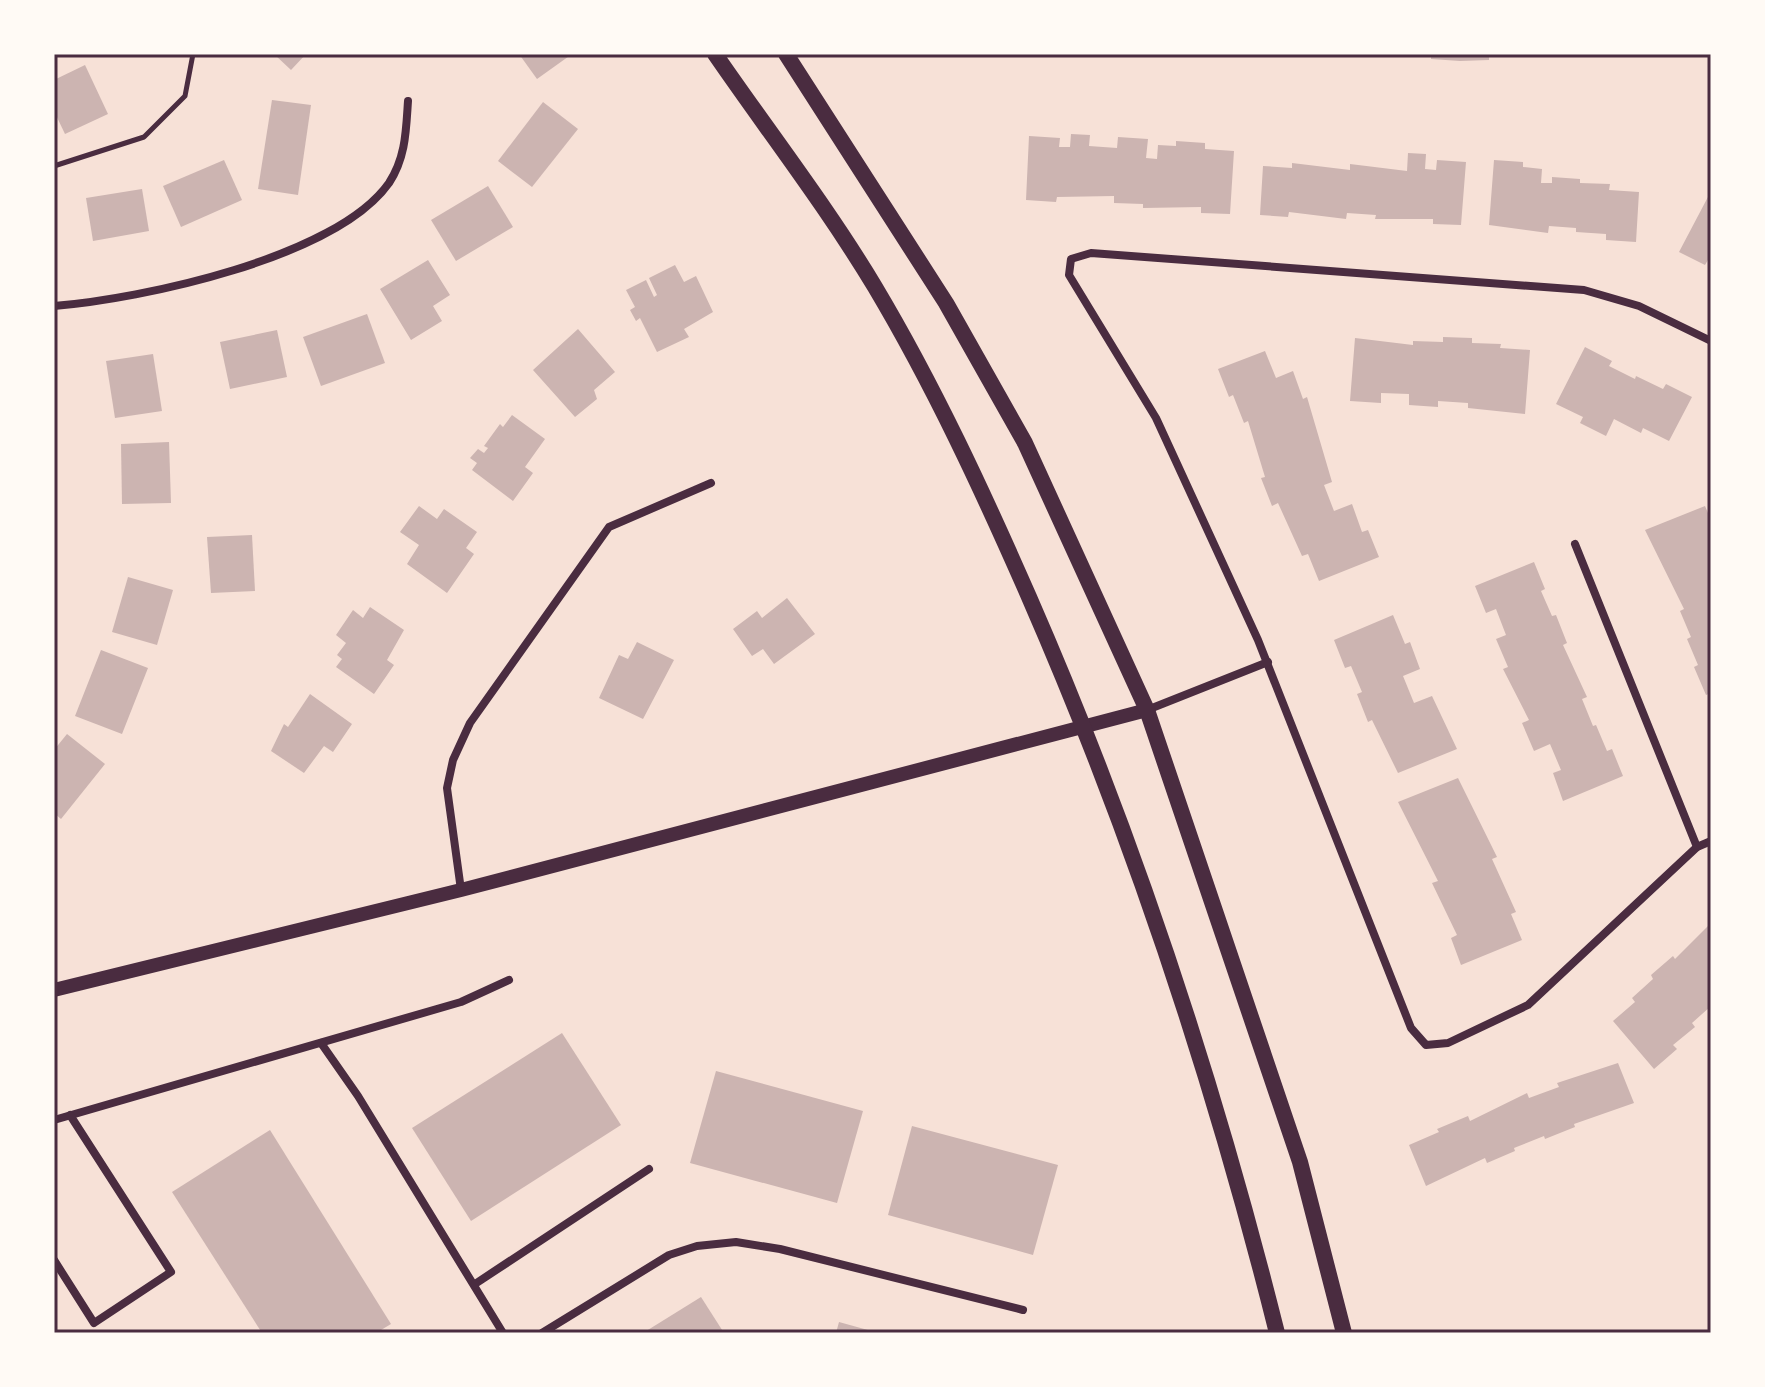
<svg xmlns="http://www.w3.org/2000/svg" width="1765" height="1387" font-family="Spectral,serif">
<rect width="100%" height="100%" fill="#f7e1d7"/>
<g fill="#ccb4b1">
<polygon points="274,54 306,54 291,70"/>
<polygon points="519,54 572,54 537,79"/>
<polygon points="1431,54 1489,54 1489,60 1460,61 1431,59"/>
<polygon points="85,65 108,114 65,134 54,111 54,80"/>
<polygon points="272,100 311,105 298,195 258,189"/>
<polygon points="543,102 578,129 532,187 498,161"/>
<polygon points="1071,134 1090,135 1089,146 1117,148 1118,137 1148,139 1146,158 1157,159 1158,145 1176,146 1176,141 1205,143 1205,149 1234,151 1230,214 1201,213 1201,207 1143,208 1143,204 1114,203 1114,196 1057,197 1056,202 1026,200 1029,136 1060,138 1059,147 1070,147"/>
<polygon points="1408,153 1426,154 1425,169 1436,170 1437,160 1466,162 1461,225 1433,224 1433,219 1375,219 1376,215 1347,213 1346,219 1289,212 1288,217 1260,215 1263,166 1292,168 1292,163 1350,170 1350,164 1407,171"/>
<polygon points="224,160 242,200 181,227 163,186"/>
<polygon points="1494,160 1523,162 1523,167 1542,169 1541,183 1552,183 1552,177 1580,179 1580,183 1610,184 1609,190 1639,192 1636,242 1606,240 1606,234 1576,232 1576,228 1549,226 1548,233 1489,225"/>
<polygon points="488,186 513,227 456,261 431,220"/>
<polygon points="142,189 149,231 93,241 86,198"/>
<polygon points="1709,195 1711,262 1708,260 1705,265 1679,252"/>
<polygon points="428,260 450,295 433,306 442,321 411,340 380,289"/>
<polygon points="675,265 684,282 696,276 713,312 684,329 689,337 657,352 640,318 636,321 630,310 635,307 626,290 646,280 654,297 657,295 649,278"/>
<polygon points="367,314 385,363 321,386 303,337"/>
<polygon points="578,329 615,372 594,390 597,399 575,417 533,370"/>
<polygon points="277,330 287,377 230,389 220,342"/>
<polygon points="1443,337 1472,338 1472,343 1501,344 1500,348 1530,350 1525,414 1468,408 1468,403 1438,401 1438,407 1409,405 1409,394 1381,393 1381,403 1350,401 1355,338 1413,345 1413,341 1443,342"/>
<polygon points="1585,347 1612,361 1609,366 1635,379 1636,376 1663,389 1666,384 1692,397 1669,441 1643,428 1641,433 1614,419 1606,436 1580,423 1583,417 1556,404"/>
<polygon points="1265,351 1276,378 1293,371 1303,399 1307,397 1332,482 1324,485 1334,511 1352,504 1362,532 1368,530 1379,557 1319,581 1308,554 1302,556 1278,503 1272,506 1261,478 1265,477 1248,421 1244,423 1233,395 1229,397 1218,369"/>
<polygon points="153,354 162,411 115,418 106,361"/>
<polygon points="512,415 545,439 525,467 533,473 513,501 472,470 477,463 470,458 478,449 484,453 488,448 484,446 500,424 503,427"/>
<polygon points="169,442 171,503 122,504 121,444"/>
<polygon points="419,506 437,519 444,509 477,532 466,548 474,554 447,593 407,564 419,545 400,532"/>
<polygon points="1705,506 1711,520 1711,693 1706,695 1694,667 1698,665 1687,639 1691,637 1680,611 1684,609 1645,530"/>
<polygon points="252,535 255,591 211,593 207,537"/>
<polygon points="1534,562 1545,589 1541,591 1552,616 1556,615 1567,643 1563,645 1587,697 1582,699 1593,726 1596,725 1607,751 1612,749 1623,776 1563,801 1553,773 1561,770 1550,744 1534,751 1522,723 1529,720 1503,669 1508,667 1496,639 1506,635 1496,609 1486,613 1475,586"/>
<polygon points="128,577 173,590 157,645 112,632"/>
<polygon points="787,598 815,634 774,664 763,649 752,656 733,629 757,611 762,618"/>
<polygon points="370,607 404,630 387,660 394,665 374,694 336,667 342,659 337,655 346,643 336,635 353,610 363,618"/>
<polygon points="1393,615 1405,644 1410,642 1420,669 1403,676 1414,703 1432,696 1457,749 1398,773 1372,720 1368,722 1357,694 1362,692 1351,666 1345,668 1334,640"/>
<polygon points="637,642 674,660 643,719 599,698 619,655 628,659"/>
<polygon points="101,650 148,668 122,734 75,716"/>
<polygon points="310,694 352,724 333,752 324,746 304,773 271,751 284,724 288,727"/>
<polygon points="67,734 105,764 61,819 54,813 54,750"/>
<polygon points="1458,778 1497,857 1492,859 1516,912 1511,914 1522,940 1461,965 1451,938 1457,935 1432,883 1438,881 1398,802"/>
<polygon points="1711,923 1711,1006 1692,1023 1695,1027 1673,1045 1677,1049 1654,1069 1613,1021 1635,1002 1632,998 1653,979 1651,975 1673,956 1675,959"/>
<polygon points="562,1033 621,1125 471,1221 412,1128"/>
<polygon points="1618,1063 1634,1103 1574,1124 1575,1127 1545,1139 1544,1136 1514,1148 1515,1151 1487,1163 1485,1158 1426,1186 1409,1145 1439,1132 1437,1129 1468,1116 1470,1121 1527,1093 1529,1098 1559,1087 1557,1083"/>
<polygon points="716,1071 863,1111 837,1203 690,1163"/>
<polygon points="912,1126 1058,1165 1033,1255 888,1215"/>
<polygon points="270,1130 391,1324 376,1333 262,1333 172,1192"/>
<polygon points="701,1297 724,1333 643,1333"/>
<polygon points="839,1322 875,1332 875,1333 836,1333"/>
</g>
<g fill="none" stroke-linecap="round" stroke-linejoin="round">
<polyline stroke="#4a2c40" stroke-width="5" points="54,166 144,137 185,96 193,54"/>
<g stroke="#4a2c40" stroke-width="8">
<path d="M54 306C141 299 336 258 389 183 406 157 406 130 408 101"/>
<polyline points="1711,341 1639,306 1584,290 1091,253 1071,259 1069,275 1156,418 1258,640 1411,1028 1426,1045 1448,1043 1528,1005 1697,847 1711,841"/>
<polyline points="1575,544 1697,847"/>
<polyline points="1147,710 1268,662"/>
<polyline points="461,890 447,788 453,760 470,723 609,527 711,483"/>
<polyline points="321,1043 358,1096 503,1333"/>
<polyline points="54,1120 461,1002 509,980"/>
<polyline points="54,1260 94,1323 171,1272 70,1115"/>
<polyline points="475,1284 649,1169"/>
<polyline points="542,1333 669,1255 697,1246 736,1242 780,1249 1023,1310"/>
</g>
<polyline stroke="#4a2c40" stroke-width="14" points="54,990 461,890 1147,710"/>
<g stroke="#4a2c40" stroke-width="16">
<path d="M715 54C768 131 827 207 875 287 934 386 983 492 1029 597 1133 835 1214 1081 1277 1333"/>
<polyline points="786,54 946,303 1025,443 1147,710 1300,1162 1344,1333"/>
</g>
</g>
<rect width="1765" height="1387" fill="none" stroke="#fffaf5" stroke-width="112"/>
<rect x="56" y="56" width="1653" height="1275" fill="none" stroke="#4a2c40" stroke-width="3"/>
</svg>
